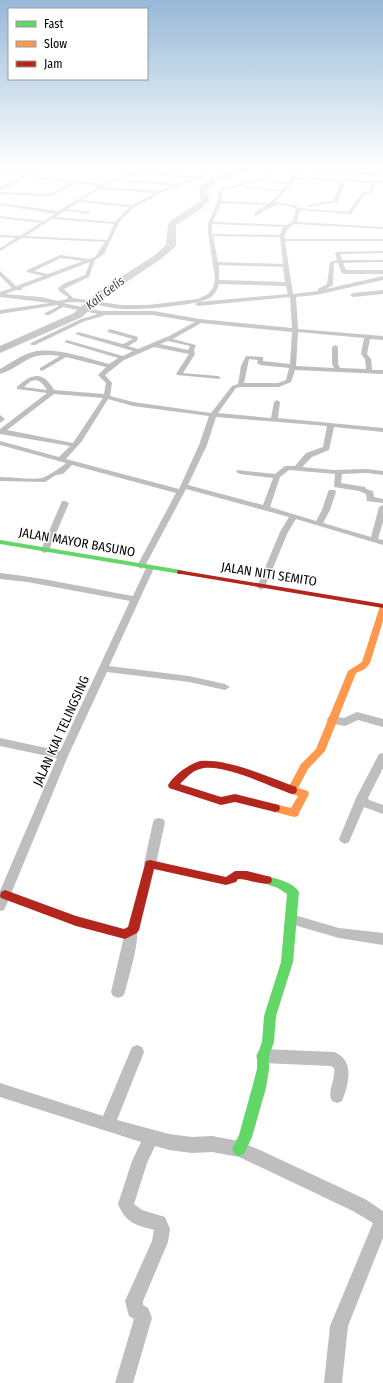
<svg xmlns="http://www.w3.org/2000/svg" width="383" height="1383" font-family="'Fira Sans Condensed',sans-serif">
<rect width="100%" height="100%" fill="#fff"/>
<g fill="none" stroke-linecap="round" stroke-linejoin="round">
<polygon fill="#bfbfbf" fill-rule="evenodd" points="248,167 261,167 219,180 207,188 209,201 200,210 176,225 176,246 161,259 107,295 82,317 0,353 0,346 74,313 99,291 155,255 166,245 168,224 173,219 201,201 199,187 200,185 213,176"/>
<g fill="#bebebe" fill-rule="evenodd">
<path d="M37 167H43L31 174 36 176 103 184C114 177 130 178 138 167H142L138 173 195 176 197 178 206 172 204 167H208L210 172 203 178 160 193 132 209 120 221 104 254 95 260 89 277 64 289 73 298 121 305H148L198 299 208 294 213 288 215 278 208 232V223L217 202 218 192 222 188 266 177 269 174 267 167H271L273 174 268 179 263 180 289 183 295 171 294 170 297 167H301L300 169 383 174V176L299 171 296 177 383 181V183H375L373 191 363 197 351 214 300 210 297 222 383 227V229L294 224C289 228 284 231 285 239H383V241H285L293 294 318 291V289L327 284 330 262 337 260 335 252 383 251V253L340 254 342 260H383V262L343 263 346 270H383V274H344L341 272 338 263H334L333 285 326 289 383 276V280L316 295 296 297 298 329 383 336V340L370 339 367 354 371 359 372 370H383V374L295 370 291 382 279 387H241L236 388 218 413 271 418 274 402 277 400 280 402 278 418 383 428V432L334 427 329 450 312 457 302 467 334 470 367 469 383 471V475L367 473 342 474 341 483 365 487 366 489 373 491 374 497 383 499V503L367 501 366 494 359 491 334 487 335 474 289 470 280 477 270 507 316 521 322 510 328 492 329 490H335L336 492 330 510 323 523 371 537 379 507 383 505V522L378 539 383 540V545L296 519 288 532 265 587 261 590 257 587 280 532 289 517 186 489 145 566 141 569 137 566 176 493 72 465 63 474 56 475 45 482 0 481V477C13 477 29 480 42 478 46 477 62 467 66 463L0 445V441L59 457 70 446 0 434V429L47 393 17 389V387C32 373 43 371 54 390L104 394 106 383 98 375 106 367 66 357 42 371 40 370V368L60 356C25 351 27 365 0 374V369C11 363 21 355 33 352 54 346 89 359 109 364L118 358 64 342 67 340 123 356 133 351 75 334 78 332 123 344 133 339 108 332 107 331 110 329 138 337 137 341 128 346 138 349 169 336 195 322 153 315H104L103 316 85 321 35 345H31V343L81 319 98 314 63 307 49 315H45V313L59 306 57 305 0 314V310L50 303 0 297V292L12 288 0 276V271L16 286 43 276 27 272V270L60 255 89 259 95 257 105 242 22 238 0 251V248L16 238 0 237V235L20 236 40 223 0 218V216L44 221 55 214 0 205V203L58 211 100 186 77 183 51 196 0 194V192L50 194 72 182 35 178 24 174 0 172V170L28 173ZM135 175 195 178 176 184 122 179ZM295 179 341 181 334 200 307 205 309 207 338 202 345 182 371 183 370 189 360 195 348 212 299 208 294 205 275 202 291 185ZM119 180 121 181 171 186 159 191 103 187 111 182ZM258 181 287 185 282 190 244 186 242 187 280 192 270 203 222 201V192L224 190ZM100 189 155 193 132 205 82 200ZM79 202 129 207 115 222 56 217 65 211 91 214 89 212 68 209ZM221 203 268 205 257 210 254 215 256 216C267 208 282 200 296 209L293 221 287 225 213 222ZM52 219H53L114 224 107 240 26 236ZM212 224 283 227 280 235 212 234ZM213 236 280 237 283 264 218 262ZM61 258 83 261 48 274 34 271ZM90 262 85 275 65 283 58 288 59 291 68 297 67 299 58 301 41 297 5 294 16 290H22V288ZM219 265 283 267 285 282 219 280ZM219 284 286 286 288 294 198 302 195 304 198 306 290 297 292 328 200 319 153 311H101L63 303C82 299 101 307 121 309 137 310 199 306 211 297 215 294 218 288 219 284ZM201 323 292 332 290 364 263 361V357L246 356 241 366 238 384 232 386 211 413 133 402 110 396 112 383 105 375 124 360 154 347 189 354 176 374 177 375 220 379V377L218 376 183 373 195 354 194 350 196 345 173 339ZM298 332 364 338 361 354 365 359 366 369 340 368 338 364V347L335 345 332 347V364L334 368 296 366ZM168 341 190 346 188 350 160 344ZM249 359 258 360 257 363 260 365 289 368 286 380 278 383H244ZM37 380 42 383 47 390 24 387 31 381ZM54 394 103 398 73 443 7 430ZM108 399 133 406 209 416 199 445 179 489 66 459 82 441ZM216 417 327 426 323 447 306 453 295 466H285L275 474 237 470 236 472 240 474 273 478 263 505 188 485 207 445Z"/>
<polygon points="105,169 131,171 133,172 131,173 104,171"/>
<polygon points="23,176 26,177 0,191 0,188"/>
<polygon points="383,290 383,294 353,297 350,295 353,293"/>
<polygon points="0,415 5,419 0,423"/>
<polygon points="62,501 65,501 69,503 49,550 45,553 42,552 41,550"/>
<path d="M150 565 154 568 109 666 189 676 225 684 230 687 225 690 189 682 107 672 68 756 6 906 4 910 0 911V891L57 758 0 746V738L60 751 130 601 27 582 0 579V573C44 578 89 588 133 596L146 568Z"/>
<polygon points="357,712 383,719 383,727 358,720 345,726 328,723 327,720 328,717 332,716 344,718"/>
<polygon points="383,753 383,768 368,798 369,800 383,805 383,814 364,807 349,842 345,844 341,842 339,839 356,798 379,754"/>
<polygon points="159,818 163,819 165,822 156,864 154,867 150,869 146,867 144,864 153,822 155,819"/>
<polygon points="291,914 339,928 383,933 383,945 339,938 287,923 285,919 287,915"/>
<path d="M131 927 136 928C141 939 128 979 125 992L123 996 118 998 113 996 111 992 126 928Z"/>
<path d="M137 1045 142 1047 144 1052 117 1120 169 1134 192 1137 212 1136 239 1141 262 1151 365 1199 383 1211V1238L348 1326 342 1383H324L330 1326 373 1223 353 1211 239 1157 212 1152 192 1153 169 1150 155 1146 147 1163 134 1204 142 1210 165 1217 170 1229 168 1242 143 1301V1305L148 1308 152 1318 133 1383H115L134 1319 129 1316 125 1301 152 1241 154 1230C135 1225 126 1223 118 1204L132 1161 141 1142 0 1097V1083L103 1116 132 1047Z"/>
<path d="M263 1049 334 1052C355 1060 349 1084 342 1101L337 1103 332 1101C327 1091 336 1079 334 1068L331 1066 263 1063 258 1061 256 1056 258 1051Z"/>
</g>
<g fill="#63d668" fill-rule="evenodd">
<polygon points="0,540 181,570 185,572 181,574 0,544"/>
<path d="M267 876C277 879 293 882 299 892L293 962 276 1016 274 1042 269 1056V1069L266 1088 252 1137 244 1154 239 1156 234 1154 232 1149 239 1135 252 1088 257 1069V1056L262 1042 264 1016 281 962 287 894 278 888 263 883 262 880 263 877Z"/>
</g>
<polygon fill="#ff974d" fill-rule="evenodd" points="380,606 383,606 383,621 370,663 365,669 356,673 325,751 308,769 298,788 308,791 309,794 299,813 298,816 294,817 271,811 270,808 271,805 275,804 291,808 298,796 288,793 287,790 301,764 316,749 348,671 362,662"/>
<g fill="#b3261e" fill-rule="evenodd">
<polygon points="178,570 383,604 383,608 181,574 178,574 177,572"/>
<path d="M200 761C231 759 267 777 296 787L297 790 296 793 292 794C271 787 221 762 200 769 192 771 186 778 180 784L221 797 235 794 279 805 280 808 279 811 275 812 235 802 221 805 169 788 168 785C175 774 188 765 200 761Z"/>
<path d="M150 860 226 877 235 871H247L271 877 272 880 271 883C263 886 248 879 238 879L236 882 226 885 154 869 139 930 137 933 125 939 76 926 1 898 0 896 1 892 5 890 76 916 124 929 128 927 145 864 146 861Z"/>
</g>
</g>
<linearGradient id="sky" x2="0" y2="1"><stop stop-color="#97b8d8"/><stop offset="0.46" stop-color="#fff"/><stop offset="1" stop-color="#fff" stop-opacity="0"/></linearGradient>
<rect width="383" height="361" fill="url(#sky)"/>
<g text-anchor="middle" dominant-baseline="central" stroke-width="3" stroke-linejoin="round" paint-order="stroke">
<g font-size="12" font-style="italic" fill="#444" stroke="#fff">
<text transform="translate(105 293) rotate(-38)">Kali Gelis</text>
</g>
<g font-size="13" fill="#000" stroke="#fff">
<text transform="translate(77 542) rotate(10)">JALAN MAYOR BASUNO</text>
<text transform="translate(269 574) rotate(9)">JALAN NITI SEMITO</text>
<text transform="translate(61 731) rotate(-66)">JALAN KIAI TELINGSING</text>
</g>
</g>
<rect x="8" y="8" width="140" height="72" fill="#ffffff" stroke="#999999"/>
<rect x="16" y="21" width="20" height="6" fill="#63d668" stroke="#999999"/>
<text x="44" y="28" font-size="12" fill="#000000">Fast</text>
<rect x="16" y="41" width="20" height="6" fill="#ff974d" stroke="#999999"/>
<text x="44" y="48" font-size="12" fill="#000000">Slow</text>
<rect x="16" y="61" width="20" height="6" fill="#b3261e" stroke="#999999"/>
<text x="44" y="68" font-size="12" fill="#000000">Jam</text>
</svg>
